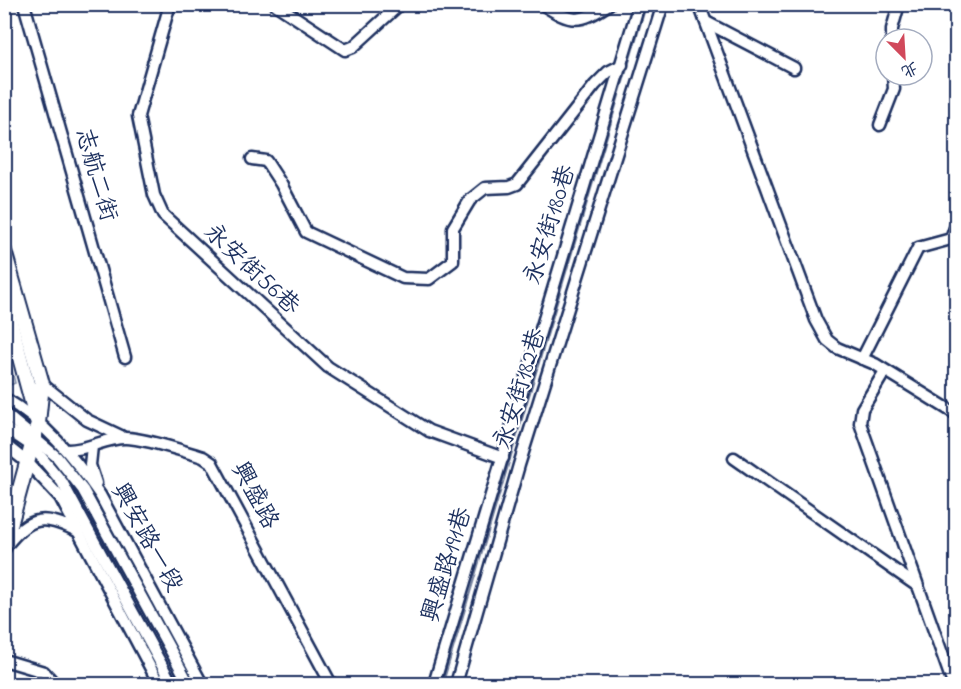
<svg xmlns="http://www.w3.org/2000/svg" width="961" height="689" font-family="'Indie Flower','LXGW WenKai TC',sans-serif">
<defs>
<pattern id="grass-dots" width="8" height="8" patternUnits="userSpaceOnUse" patternTransform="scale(1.5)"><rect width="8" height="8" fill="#dee1e7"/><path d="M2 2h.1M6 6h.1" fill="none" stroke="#bec1c9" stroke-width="1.8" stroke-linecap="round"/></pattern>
</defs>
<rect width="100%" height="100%" fill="#fff"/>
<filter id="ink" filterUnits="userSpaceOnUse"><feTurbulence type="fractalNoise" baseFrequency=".0167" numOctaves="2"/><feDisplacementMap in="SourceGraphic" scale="12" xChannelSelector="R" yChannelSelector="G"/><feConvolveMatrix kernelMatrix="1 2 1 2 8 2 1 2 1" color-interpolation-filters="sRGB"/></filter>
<g filter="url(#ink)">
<polygon fill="url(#grass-dots)" stroke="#7c88a2" stroke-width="1.5" points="5,342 15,383 5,387 4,387"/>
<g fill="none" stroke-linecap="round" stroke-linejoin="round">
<polyline stroke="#77839f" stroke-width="3" points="442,684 646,4"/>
<g stroke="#1b2f5e" stroke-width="15">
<g id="minor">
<polyline points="24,4 125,357"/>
<polyline points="170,4 138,116 154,195 163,215 328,367 429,431 503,458"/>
<polyline points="275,4 345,50 353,47 400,4"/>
<path d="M542 4C571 23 580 24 609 4"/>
<polyline points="699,4 816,320 827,340 837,348 875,364 956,414"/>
<polyline points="706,22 794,68"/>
<polyline points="892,39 892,29 899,4"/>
<polyline points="880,125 894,89 893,75"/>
<polyline points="252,159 266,161 281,184 306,232 403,278 429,279 453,261 453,228 470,200 485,188 509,187 517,184 595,85 608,72 622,65"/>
<polyline points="862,359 918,248 951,239 956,225"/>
<polyline points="885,371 862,409 860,423 953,684"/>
<polyline points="42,384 87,420 121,436"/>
<path d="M4 398C44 421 74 457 100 495L202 684"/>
<polyline points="4,413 57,457 83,490 189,684"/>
<polyline points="4,427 32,446 62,482 172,684"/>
<polyline points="4,444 28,463 60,497 159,684"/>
<polyline points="92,446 90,465 96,483"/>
<path d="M66 450C87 451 104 438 125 438 145 438 183 451 203 457L212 463 331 684"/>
<polyline points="734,458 916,585"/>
<path d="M6 546C31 514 45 515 79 532"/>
<polyline points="4,660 44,672 55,684"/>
<polyline points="434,684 639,4"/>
<polyline points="456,684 519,465 663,4"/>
</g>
</g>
<g stroke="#1b2f5e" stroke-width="18">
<g id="major">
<polyline points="4,251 42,384 38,423 4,547"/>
<polyline points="4,299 35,413"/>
</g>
</g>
<use href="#minor" stroke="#fff" stroke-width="10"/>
<use href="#major" stroke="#fff" stroke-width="14"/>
</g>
</g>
<g text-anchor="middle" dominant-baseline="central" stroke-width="4.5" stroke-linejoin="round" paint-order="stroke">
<g font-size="24" fill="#1b2f5e" stroke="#fff">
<text transform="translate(95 175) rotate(74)">志航二街</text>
<text transform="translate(551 225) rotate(-73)">永安街180巷</text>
<text transform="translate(251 270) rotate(43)">永安街56巷</text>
<text transform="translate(521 389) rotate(-73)">永安街182巷</text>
<text transform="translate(254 496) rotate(62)">興盛路</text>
<text transform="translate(146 538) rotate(61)">興安路一段</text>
<text transform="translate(448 565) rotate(-73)">興盛路191巷</text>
</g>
</g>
<rect width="961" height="689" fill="none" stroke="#fff" stroke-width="24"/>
<rect x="12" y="12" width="937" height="665" fill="none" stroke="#1b2f5e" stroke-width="2" filter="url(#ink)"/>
<g transform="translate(904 57) rotate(156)"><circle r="28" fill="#ffffff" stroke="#a4acbf" stroke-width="1.5"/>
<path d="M0-4.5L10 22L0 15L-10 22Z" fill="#d1495b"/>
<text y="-9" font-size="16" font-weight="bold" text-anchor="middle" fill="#1b2f5e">北</text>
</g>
</svg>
